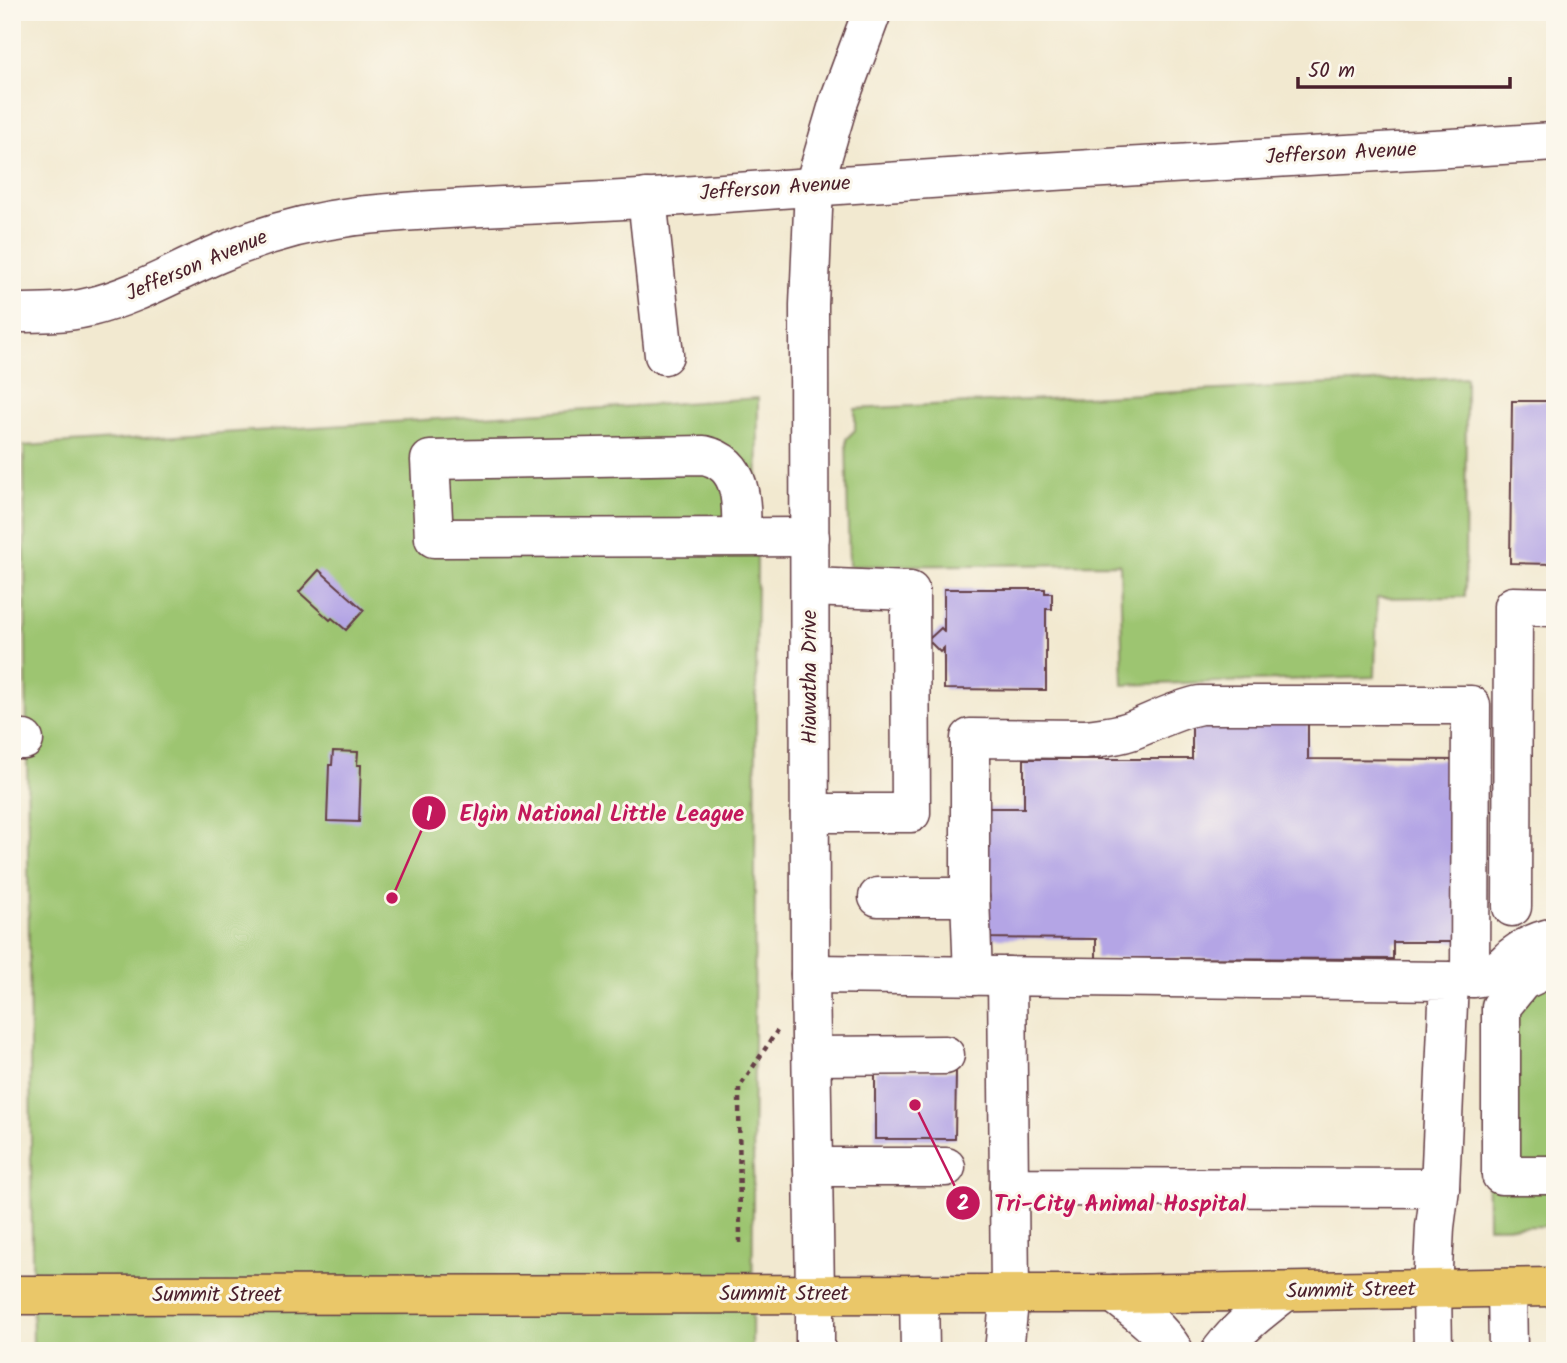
<svg xmlns="http://www.w3.org/2000/svg" width="1567" height="1363" font-family="Kalam,sans-serif">
<rect width="100%" height="100%" fill="#fbf7ec"/>
<filter id="ink" filterUnits="userSpaceOnUse"><feTurbulence type="fractalNoise" baseFrequency=".0143" numOctaves="2"/><feDisplacementMap in="SourceGraphic" scale="14" xChannelSelector="R" yChannelSelector="G"/><feConvolveMatrix kernelMatrix="1 2 1 2 8 2 1 2 1" color-interpolation-filters="sRGB"/></filter>
<filter id="wash" filterUnits="userSpaceOnUse"><feTurbulence type="fractalNoise" baseFrequency=".00686" numOctaves="4" result="noise"/><feDisplacementMap in="SourceGraphic" scale="28" xChannelSelector="R" yChannelSelector="G"/><feGaussianBlur stdDeviation="1.57" result="paint"/><feColorMatrix in="noise" values="0 0 0 0 0 0 0 0 0 0 0 0 0 0 0 0 0 1.4 0 .05"/><feComposite in="paint" operator="in"/></filter>
<g filter="url(#wash)">
<rect width="100%" height="100%" fill="#f2e9d0"/>
<g fill="#9dc571" stroke="#74724e" stroke-width="2">
<polygon points="1466,377 1465,597 1377,598 1375,677 1123,685 1120,564 849,566 846,439 855,430 855,409"/>
<polygon points="758,398 752,1351 33,1351 24,446"/>
<polygon points="1555,956 1555,1226 1488,1227 1486,998"/>
</g>
<g id="blocks">
<g fill="#b4a5e5">
<polygon points="1512,401 1555,401 1555,564 1510,563"/>
<polygon points="319,570 364,610 346,630 332,618 330,620 299,592"/>
<polygon points="944,589 1045,589 1045,593 1052,593 1052,609 1046,609 1046,690 944,689 944,648 940,652 928,640 941,628 944,631"/>
<polygon points="1192,722 1308,723 1308,759 1461,760 1460,942 1393,942 1393,959 1096,958 1096,939 983,938 984,808 1024,808 1024,759 1192,759"/>
<polygon points="333,751 358,752 357,765 361,765 359,822 327,821 329,765 332,765"/>
<polygon points="875,1071 956,1071 955,1139 875,1139"/>
</g>
</g>
</g>
<g filter="url(#ink)">
<use href="#blocks" fill-opacity="0" stroke="#633d44" stroke-width="2"/>
<g fill="none" stroke-linecap="round" stroke-linejoin="round">
<g stroke="#633d44" stroke-width="41">
<g id="minor">
<polyline points="647,198 664,355"/>
<path d="M12 313C38 313 65 313 90 307 136 296 177 271 220 253 264 234 310 222 356 216 455 206 555 205 654 198 954 176 1254 159 1555 142"/>
<path d="M741 537C742 504 744 464 704 455L430 460 434 538 810 537"/>
<polyline points="810,587 910,591 911,813 810,813"/>
<polyline points="12,740 24,740"/>
<polyline points="878,897 970,897 973,976"/>
<path d="M970 897V738L1085 739C1101 737 1116 736 1130 731 1154 722 1175 710 1200 705H1471L1470 978"/>
<polyline points="1512,907 1513,606 1555,607"/>
<polyline points="1555,970 1545,970 1522,981 1501,1007 1501,1175 1555,1175"/>
<polyline points="810,974 1449,981 1440,1188 1435,1227 1432,1289 1433,1351"/>
<polyline points="1007,976 1009,1187 1440,1188"/>
<path d="M1474 978C1495 975 1499 969 1513 956 1526 946 1539 940 1555 937"/>
<polyline points="812,1056 945,1055"/>
<polyline points="813,1167 946,1167"/>
<polyline points="1507,1288 1508,1351"/>
<polyline points="919,1294 920,1351"/>
<path d="M1114 1294C1136 1311 1159 1327 1174 1351"/>
<polyline points="815,1351 815,1294 810,974 809,305 814,186 839,101 872,12"/>
<polyline points="1004,1351 1010,1293 1009,1187"/>
<path d="M1221 1351C1239 1327 1262 1310 1285 1292"/>
</g>
</g>
<g stroke="#633d44" stroke-width="41">
<polyline id="major" points="12,1295 1114,1294 1555,1287"/>
</g>
<g stroke="#633d44" stroke-width="4.5" stroke-dasharray="5 5" stroke-linecap="butt">
<polyline points="740,1243 739,1088 777,1031"/>
<polyline points="736,1351 738,1343"/>
</g>
<use href="#minor" stroke="#fff" stroke-width="38"/>
<use href="#major" stroke="#eac769" stroke-width="38"/>
</g>
</g>
<g text-anchor="middle" dominant-baseline="central" stroke-width="6" stroke-linejoin="round" paint-order="stroke">
<g font-size="21" fill="#4a1f2b" stroke="#fbf7ec">
<text transform="translate(1341 154) rotate(-3)">Jefferson Avenue</text>
<text transform="translate(775 189) rotate(-4)">Jefferson Avenue</text>
<text transform="translate(197 266) rotate(-23)">Jefferson Avenue</text>
<text transform="translate(810 677) rotate(-90)">Hiawatha Drive</text>
<text transform="translate(1351 1291) rotate(-1)">Summit Street</text>
<text x="784" y="1294">Summit Street</text>
<text x="217" y="1295">Summit Street</text>
</g>
</g>
<path fill="none" stroke="#c2185b" stroke-width="2.5" d="M392 898L429 813M915 1105L963 1203"/>
<g fill="#c2185b" stroke="#fbf7ec" stroke-width="2.5">
<circle cx="392" cy="898" r="7"/>
<circle cx="915" cy="1105" r="7"/>
<circle cx="429" cy="813" r="18"/>
<circle cx="963" cy="1203" r="18"/>
</g>
<g font-size="21" text-anchor="middle" font-weight="bold" fill="#fff">
<text x="429" y="821">1</text>
<text x="963" y="1210">2</text>
</g>
<g font-size="23" text-anchor="middle" font-weight="bold" fill="#c2185b" stroke="#fbf7ec" stroke-width="6" stroke-linejoin="round" paint-order="stroke">
<text x="602" y="821">Elgin National Little League</text>
<text x="1120" y="1211">Tri-City Animal Hospital</text>
</g>
<rect width="1567" height="1363" fill="none" stroke="#fbf7ec" stroke-width="42"/>
<path d="M1298 77v10h212v-10" fill="none" stroke="#4a1f2b" stroke-width="3.5"/>
<text x="1308" y="77" font-size="21" fill="#4a1f2b" stroke="#fbf7ec" stroke-width="5" paint-order="stroke">50 m</text>
</svg>
